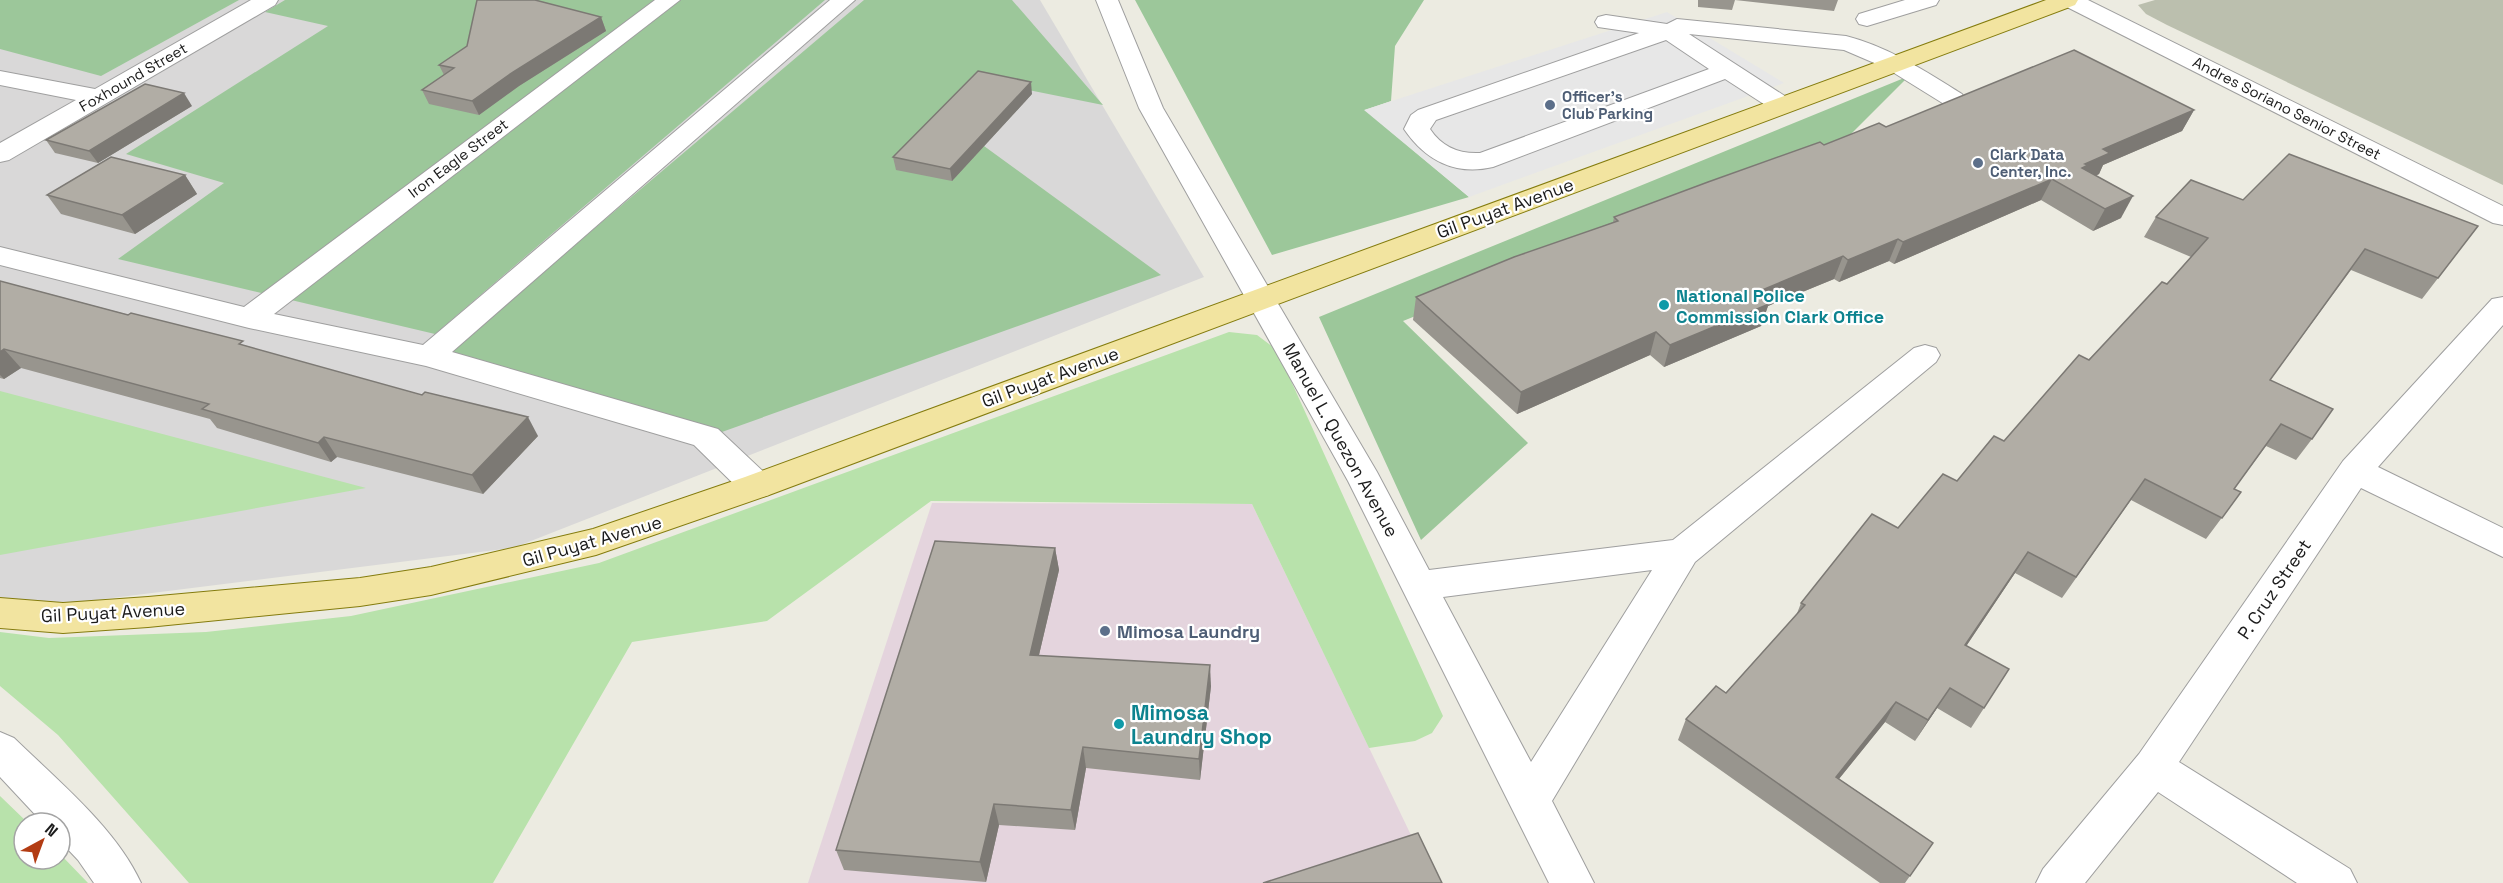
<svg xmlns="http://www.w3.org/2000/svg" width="2503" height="883" font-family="'Space Grotesk',sans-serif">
<rect width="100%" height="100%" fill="#ecebe1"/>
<polygon fill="#d9d8d8" points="0,0 1040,0 1204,277 513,548 0,612"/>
<polygon fill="#e4d4dd" points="932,503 1252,504 1434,883 808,883"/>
<polygon fill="#bbbfae" points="2155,0 2503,0 2503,185 2167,25 2146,14 2138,5"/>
<g fill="#b8e2ab">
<polygon points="1229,332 1257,335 1277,350 1443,716 1432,733 1415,741 1369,748 1252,504 931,501 767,621 632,642 493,883 189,883 58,735 0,686 0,632 49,638 206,632 351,616 599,563"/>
<polygon points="0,391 366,488 0,555"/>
<polygon points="0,796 28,823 24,823 24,859 60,859 60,854 88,883 0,883"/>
</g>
<g fill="#9cc79a">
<polygon points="0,0 239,0 101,76 0,49"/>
<polygon points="285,0 825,0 435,334 118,259 224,183 126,154 328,26 265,12"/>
<polygon points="864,0 1012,0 1103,105 974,79 984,146 1161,275 691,443 432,366"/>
<polygon points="1135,0 1424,0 1395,46 1391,101 1365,110 1469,197 1272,255"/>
<polygon points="1909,76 1838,147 1403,321 1528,443 1421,540 1319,317"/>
</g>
<polygon fill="#e7e7e7" points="1667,12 1784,83 1469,197 1364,110"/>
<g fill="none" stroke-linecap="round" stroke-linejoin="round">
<g stroke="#9f9f9f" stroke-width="2">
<g id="minor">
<polygon points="251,0 278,0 275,5 9,160 0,162 0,143 76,100 0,85 0,71 95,89"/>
<polygon points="655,0 680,0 274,314 423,345 830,0 855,0 452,352 718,429 769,477 774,486 769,495 757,498 745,495 694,445 426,366 249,328 0,265 0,247 244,307"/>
<path d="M1096 0H1118L1163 108 1377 472 1429 570 1673 540 1914 348 1925 345 1936 348 1940 355 1936 362 1695 562 1552 801 1594 883H1549L1348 481 1139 108ZM1652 570 1531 762 1443 597Z"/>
<polygon points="1905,0 1939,0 1936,5 1867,26 1859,24 1856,19 1859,14"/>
<polygon points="2060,0 2088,0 2503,206 2503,225 2493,223 2063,5"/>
<path d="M1606 15 1667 24 1677 19 1846 36C1889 47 1925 71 1962 94L1965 99 1962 104 1953 106 1944 104 1886 68 1844 50 1689 34 1791 100 1794 105 1791 110 1782 112 1773 110 1725 79 1493 167C1455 176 1425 160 1404 129L1411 115 1418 110 1639 33 1598 27 1595 22 1598 17ZM1666 40 1709 69 1480 153C1459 154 1442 147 1430 129L1436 120Z"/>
<polygon points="2503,297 2503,325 2378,467 2503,528 2503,557 2361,488 2179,762 2350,869 2357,883 2297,883 2158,792 2085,883 2036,883 2043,869 2139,754 2343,461 2492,299"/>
<path d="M0 732 14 738C57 780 116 828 141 883H94L78 860 60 841V823H43L0 777Z"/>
</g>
</g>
<g stroke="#847c0e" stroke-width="2">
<polygon id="major" points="2046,0 2078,0 2075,5 769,495 596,555 431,595 360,606 148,627 63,633 0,628 0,598 63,603 148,597 360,578 431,567 593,529 745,477"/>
</g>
<use href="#minor" fill="#fff" fill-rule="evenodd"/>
<use href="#major" fill="#f2e4a0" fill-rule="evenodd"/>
</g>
<g fill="#98958e">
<polygon points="1698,0 1838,0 1834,11 1735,0 1732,10 1698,7"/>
<polygon points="601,17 606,31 519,86 479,115 429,104 422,90 444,75 439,65"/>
<polygon points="1032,94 952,181 896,170 893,157"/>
<polygon points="192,106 98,163 55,153 46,140"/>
<polygon points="2194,110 2182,131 2103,165 2099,174 2096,176 2121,218 2093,231 2041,200 1894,264 1889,261 1839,282 1834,279 1768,306 1761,326 1664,367 1650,355 1517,414 1413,320 1416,297 1613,222 1614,217 1824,145 1886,127"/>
<polygon points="185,175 197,194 135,234 61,214 47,195"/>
<polygon points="2243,200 2478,226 2422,299 2351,270 2270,380 2312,439 2296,460 2266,446 2234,489 2241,492 2206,539 2131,500 2062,598 2015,573 1966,646 1984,708 1971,728 1937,708 1915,741 1885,722 1839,779 1933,843 1905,883 1880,883 1678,740 1686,719 1726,693 1796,616 1801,603 1957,481 2004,441 2167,284 2191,257 2144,237 2156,217"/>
<polygon points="0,281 247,346 538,436 483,494 337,457 331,462 217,428 210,419 21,368 4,379 0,378"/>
<polygon points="1055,548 1059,570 1039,655 1211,686 1200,780 1086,768 1075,830 999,825 986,882 844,870 836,850"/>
</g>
<g fill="#7c7974">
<polygon points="601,17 606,31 519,86 479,115 472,101 513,72"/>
<polygon points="1031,82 1032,94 952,181 950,169"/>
<polygon points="184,93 192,106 98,163 89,151"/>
<polygon points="2194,110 2182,131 2103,165 2099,174 2079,183 2082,168 2085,164 2103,149"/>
<polygon points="185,175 197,194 135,234 122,215"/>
<polygon points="2052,179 2041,200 1894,264 1903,242"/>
<polygon points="2133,196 2121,218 2093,231 2105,209"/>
<polygon points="1898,239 1889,261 1839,282 1848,260"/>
<polygon points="1843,256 1834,279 1768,306 1761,326 1664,367 1670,345 1755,293"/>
<polygon points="1656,332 1650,355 1517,414 1521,392"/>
<polygon points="4,349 21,368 4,379 0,375 0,352"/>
<polygon points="528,417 538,436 483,494 472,475"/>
<polygon points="324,437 337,457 331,462 318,443"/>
<polygon points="1055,548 1059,570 1034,676 1030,655"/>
<polygon points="2028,552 2015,573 1953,666 1965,645"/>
<polygon points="1210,665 1211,686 1200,780 1199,759"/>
<polygon points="1950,688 1937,708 1915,741 1928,720"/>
<polygon points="1896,702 1885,722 1825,796 1836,777"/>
<polygon points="1083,747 1086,768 1075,830 1071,810"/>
<polygon points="994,804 999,825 986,882 980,862"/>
</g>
<g fill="#b1ada5" stroke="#7c7974" stroke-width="1.5">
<polygon points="477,0 535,0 601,17 513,72 472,101 422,90 454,68 439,65 467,46"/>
<polygon points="2074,50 2194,110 2103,149 2110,153 2085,164 2088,165 2082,168 2133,196 2105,209 2052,179 1903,242 1898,239 1848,260 1843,256 1755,293 1769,304 1670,345 1656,332 1521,392 1416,297 1514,257 1618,221 1614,217 1708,182 1820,142 1824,145 1879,123 1886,127"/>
<polygon points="978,71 1031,82 950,169 893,157"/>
<polygon points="145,84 184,93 89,151 46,140"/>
<polygon points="2289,154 2478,226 2438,278 2365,249 2270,380 2333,409 2312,439 2281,424 2234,489 2241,492 2222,518 2145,479 2076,577 2028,552 1965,645 2009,669 1984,708 1950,688 1928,720 1896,702 1836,777 1933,843 1910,876 1686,719 1716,686 1726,693 1805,605 1801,603 1872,514 1898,528 1943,474 1957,481 1994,436 2004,441 2079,355 2089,360 2162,282 2167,284 2208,238 2156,217 2191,180 2243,200"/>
<polygon points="111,157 185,175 122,215 47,195"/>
<polygon points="0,281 128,315 131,313 243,341 239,344 422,395 425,392 528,417 472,475 324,437 318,443 202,409 209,404 4,349 0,352"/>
<polygon points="935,541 1055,548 1030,655 1210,665 1199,759 1083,747 1071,810 994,804 980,862 836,850"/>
<polygon points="1418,833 1442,883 1263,883"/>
</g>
<g fill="#5c6f8a" stroke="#fff" stroke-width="2">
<circle cx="1550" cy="105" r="6"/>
<circle cx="1978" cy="163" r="6"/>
<circle cx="1105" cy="631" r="6"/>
</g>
<g fill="#0f9aa8" stroke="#fff" stroke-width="2">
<circle cx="1664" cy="305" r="6"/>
<circle cx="1119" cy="724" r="6"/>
</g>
<g text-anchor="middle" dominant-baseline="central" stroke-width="4.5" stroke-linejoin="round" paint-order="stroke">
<g font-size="15" fill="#1b1b1b" stroke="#fff">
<text transform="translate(133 77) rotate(-30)">Foxhound Street</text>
<text transform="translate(2287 108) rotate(27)">Andres Soriano Senior Street</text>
<text transform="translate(458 158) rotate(-37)">Iron Eagle Street</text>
</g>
<g font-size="15" font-weight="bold" fill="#4e5e75" stroke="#fff" text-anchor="start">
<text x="1562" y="96">Officer's<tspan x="1562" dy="17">Club Parking</tspan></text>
<text x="1990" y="154">Clark Data<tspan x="1990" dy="17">Center, Inc.</tspan></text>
</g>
<g font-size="18" fill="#1b1b1b" stroke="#fff">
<text transform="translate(1505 208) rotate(-20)">Gil Puyat Avenue</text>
<text transform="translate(1050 377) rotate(-20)">Gil Puyat Avenue</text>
<text transform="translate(1341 440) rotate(61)">Manuel L. Quezon Avenue</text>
<text transform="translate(592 541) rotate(-16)">Gil Puyat Avenue</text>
<text transform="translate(2274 589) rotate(-56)">P. Cruz Street</text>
<text transform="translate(113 612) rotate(-3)">Gil Puyat Avenue</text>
</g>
<g font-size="18" font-weight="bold" fill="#0d838f" stroke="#fff" text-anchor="start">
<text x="1676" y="295">National Police<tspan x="1676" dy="21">Commission Clark Office</tspan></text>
</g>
<g font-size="18" font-weight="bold" fill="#4e5e75" stroke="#fff" text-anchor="start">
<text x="1117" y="631">Mimosa Laundry</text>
</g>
<g font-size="21" font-weight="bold" fill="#0d838f" stroke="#fff" text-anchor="start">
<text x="1131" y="712">Mimosa<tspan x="1131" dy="24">Laundry Shop</tspan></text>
</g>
</g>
<g transform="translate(42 841) rotate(41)"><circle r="28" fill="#ffffff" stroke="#a4a4a4" stroke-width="1.5"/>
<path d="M0-4.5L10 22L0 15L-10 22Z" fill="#b33c13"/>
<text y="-9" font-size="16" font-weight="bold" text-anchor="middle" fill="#1b1b1b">N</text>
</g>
</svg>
